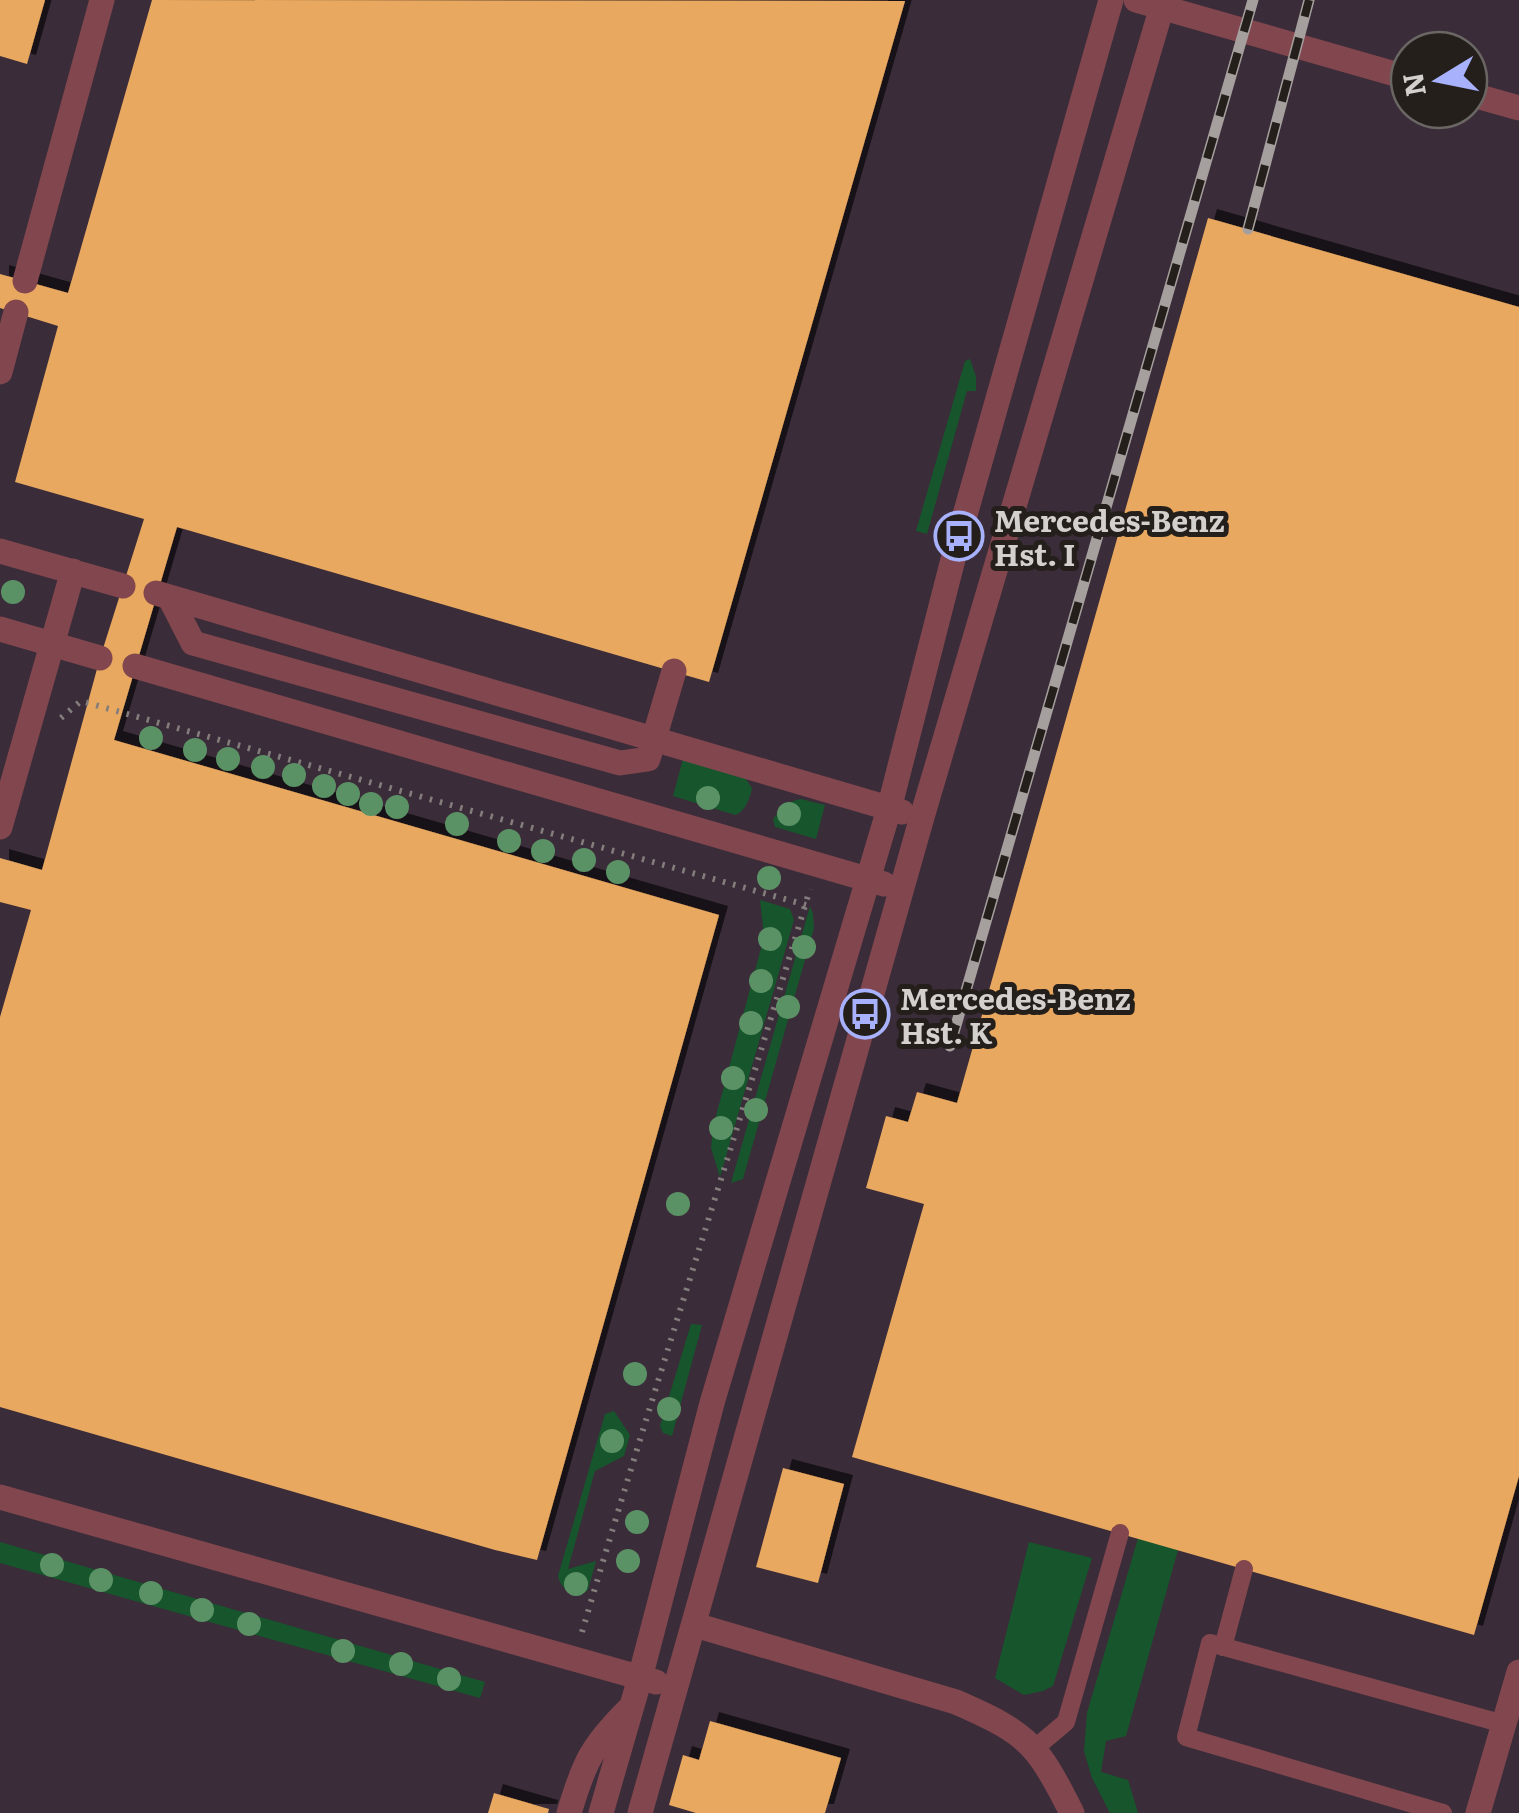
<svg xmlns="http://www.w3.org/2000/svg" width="1519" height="1813" font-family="Literata,serif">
<defs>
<filter id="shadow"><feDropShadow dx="9" dy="-9" stdDeviation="0" flood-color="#0009"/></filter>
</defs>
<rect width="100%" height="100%" fill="#2e2825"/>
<path fill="#3a2c39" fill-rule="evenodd" d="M0 0H1519V1813H0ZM1409 50H1469V110H1409Z"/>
<g fill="#17562c">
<polygon points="970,359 976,377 976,391 967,391 927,534 916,531 965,361"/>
<path d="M683 759 745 778 752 788C750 798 745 812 735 815L673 796Z"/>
<path d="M801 799 825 805 816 839 775 827 773 819C782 808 788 801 801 799Z"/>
<polygon points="760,900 790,909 794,920 720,1177 711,1148 713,1127 764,937"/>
<polygon points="810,906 813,914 814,928 743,1179 731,1183"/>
<polygon points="691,1324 702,1325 672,1436 663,1433 660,1426"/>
<path d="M614 1411 630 1435 624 1456 595 1471 568 1569 596 1561 588 1590 581 1595C568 1592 561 1589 558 1576L605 1414Z"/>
<polygon points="1138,1538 1178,1550 1126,1736 1106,1741 1101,1772 1128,1780 1138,1813 1110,1813 1092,1778 1084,1751 1087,1713"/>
<polygon points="0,1542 485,1682 480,1698 0,1563"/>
<polygon points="1029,1542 1092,1558 1053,1686 1043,1691 1024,1695 995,1678"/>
</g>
<g fill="#e8a85e" filter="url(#shadow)">
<polygon points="0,0 45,0 27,64 0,56"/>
<polygon points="152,0 905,1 709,682 177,527 114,740 719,915 537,1560 495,1550 0,1407 0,1017 31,910 0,902 0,858 42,870 100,658 144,519 15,482 58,326 0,308 0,274 68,293"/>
<polygon points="1208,218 1519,307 1519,1476 1474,1635 852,1457 924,1204 866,1188 886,1116 908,1122 917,1092 957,1103"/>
<polygon points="783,1468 844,1484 818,1583 756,1567"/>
<polygon points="710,1721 841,1758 825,1813 696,1813 669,1805 683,1755 699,1760"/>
<polygon points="494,1793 549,1809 548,1813 488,1813"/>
</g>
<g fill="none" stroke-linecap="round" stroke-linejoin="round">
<g stroke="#837e7c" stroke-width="6" stroke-dasharray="2.5 8" stroke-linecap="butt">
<polyline points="61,718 81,701 806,905"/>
<path d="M582 1632C655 1384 736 1137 810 889"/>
</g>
<g stroke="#82474e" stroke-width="18">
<polyline points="1223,1647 1244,1569"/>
<polyline points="1034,1749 1066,1722 1120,1533"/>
<polyline points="1443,1813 1186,1737 1210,1643 1504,1724"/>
</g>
<g stroke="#82474e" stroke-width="25">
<polyline points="1136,0 1409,78"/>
<polyline points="1469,94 1519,108"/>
<polyline points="25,281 102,0"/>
<polyline points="0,372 16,312"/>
<polyline points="0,551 123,586"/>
<polyline points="156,593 902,812"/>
<polyline points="0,629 100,658"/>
<polyline points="135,666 884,884"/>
<polyline points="0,827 73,571"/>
<polyline points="0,1497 656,1682"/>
<path d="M695 1625 956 1702C983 1714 1017 1728 1036 1752 1051 1770 1061 1792 1072 1813"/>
<path d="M569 1813C584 1763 591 1747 628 1710"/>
<polyline points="601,1813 640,1678 712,1403 889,809 959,536 1111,0"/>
<polyline points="640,1813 922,817 1164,0"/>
<polyline points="1478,1813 1519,1672"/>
</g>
<g stroke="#a5a09e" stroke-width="11">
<g id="rail">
<polyline points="1248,229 1309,0"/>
<polyline points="950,1046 1253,0"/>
</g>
</g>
<use href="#rail" stroke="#241f1b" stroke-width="8" stroke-dasharray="22" stroke-linecap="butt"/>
<polyline stroke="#82474e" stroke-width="25" points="170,598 193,643 620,763 648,759 674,671"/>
</g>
<g fill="#5b9265">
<circle cx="13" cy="592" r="12"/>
<circle cx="151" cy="738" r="12"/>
<circle cx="195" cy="750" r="12"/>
<circle cx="228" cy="759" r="12"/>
<circle cx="263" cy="767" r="12"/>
<circle cx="294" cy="775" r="12"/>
<circle cx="324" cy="786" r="12"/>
<circle cx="348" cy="794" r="12"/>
<circle cx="708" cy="798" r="12"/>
<circle cx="371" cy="804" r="12"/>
<circle cx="397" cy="807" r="12"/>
<circle cx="789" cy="814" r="12"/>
<circle cx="457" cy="824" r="12"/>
<circle cx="509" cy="841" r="12"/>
<circle cx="543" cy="851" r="12"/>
<circle cx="584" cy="860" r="12"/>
<circle cx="618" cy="872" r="12"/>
<circle cx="769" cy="878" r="12"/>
<circle cx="770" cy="939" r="12"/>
<circle cx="804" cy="947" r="12"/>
<circle cx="761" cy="981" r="12"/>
<circle cx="788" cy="1007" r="12"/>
<circle cx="751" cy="1023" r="12"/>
<circle cx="733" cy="1078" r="12"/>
<circle cx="756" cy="1110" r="12"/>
<circle cx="721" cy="1128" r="12"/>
<circle cx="678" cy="1204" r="12"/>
<circle cx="635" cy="1374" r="12"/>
<circle cx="669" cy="1409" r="12"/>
<circle cx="612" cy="1441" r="12"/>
<circle cx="637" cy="1522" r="12"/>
<circle cx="628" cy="1561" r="12"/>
<circle cx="52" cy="1565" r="12"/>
<circle cx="101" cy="1580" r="12"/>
<circle cx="576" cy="1584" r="12"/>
<circle cx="151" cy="1593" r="12"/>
<circle cx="202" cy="1610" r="12"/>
<circle cx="249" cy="1624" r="12"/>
<circle cx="343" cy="1651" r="12"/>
<circle cx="401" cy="1664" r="12"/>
<circle cx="449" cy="1679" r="12"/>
</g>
<defs>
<g id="bus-ring" transform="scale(2.5)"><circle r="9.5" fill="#241f1b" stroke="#a7b1fc" stroke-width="1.5"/><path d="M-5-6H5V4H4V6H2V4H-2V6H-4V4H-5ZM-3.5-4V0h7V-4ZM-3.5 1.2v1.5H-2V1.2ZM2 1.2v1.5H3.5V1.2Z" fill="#a7b1fc"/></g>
</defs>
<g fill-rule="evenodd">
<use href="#bus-ring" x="959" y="536"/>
<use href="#bus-ring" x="865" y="1014"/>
</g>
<g text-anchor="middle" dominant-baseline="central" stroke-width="10" stroke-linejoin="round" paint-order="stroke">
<g font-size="30" font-weight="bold" fill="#d4d0ce" stroke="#241f1b" text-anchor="start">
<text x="994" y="519">Mercedes-Benz<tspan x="994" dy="34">Hst. I</tspan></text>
<text x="900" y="997">Mercedes-Benz<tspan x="900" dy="34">Hst. K</tspan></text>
</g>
</g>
<g transform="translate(1439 80) rotate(260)"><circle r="48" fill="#241f1b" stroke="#6a6663" stroke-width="2.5"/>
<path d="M0-8L18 38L0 25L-18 38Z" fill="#a7b1fc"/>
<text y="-15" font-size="28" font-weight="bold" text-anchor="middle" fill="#d4d0ce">N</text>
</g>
</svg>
